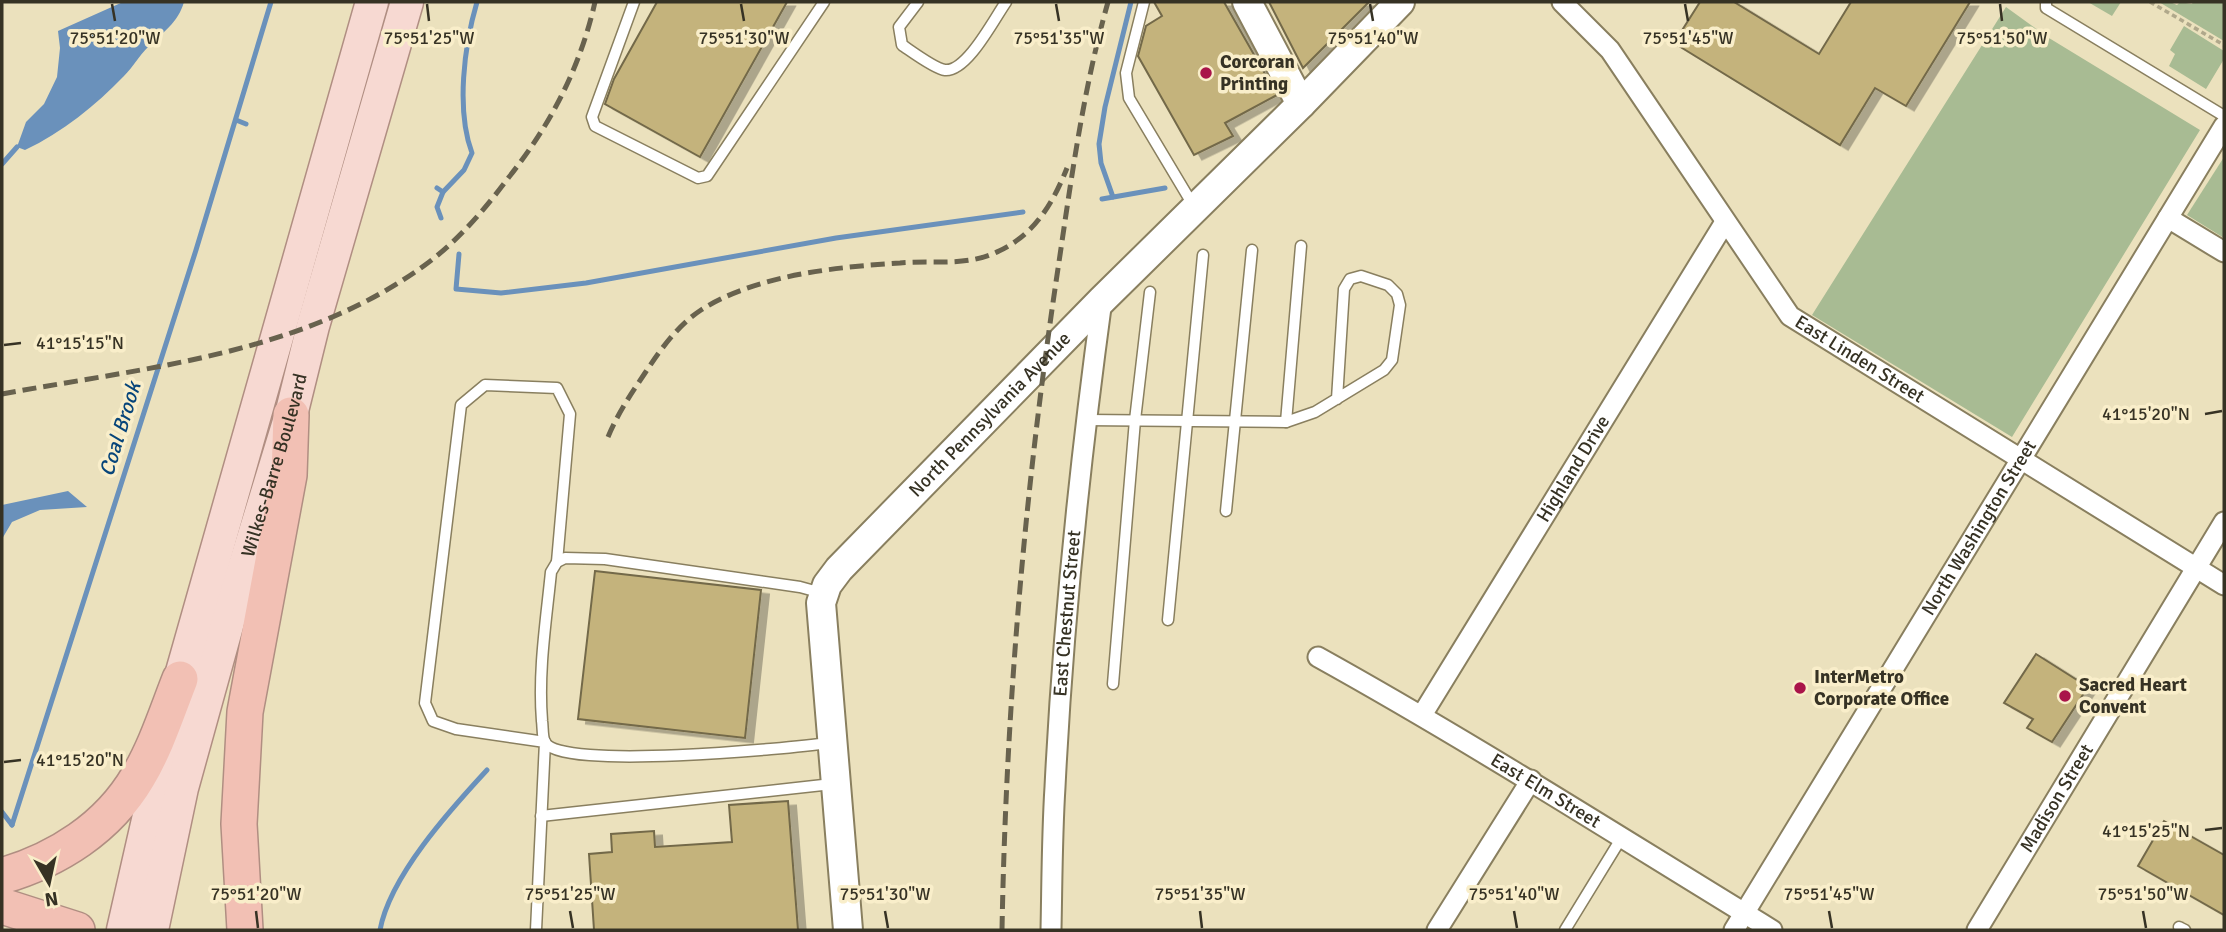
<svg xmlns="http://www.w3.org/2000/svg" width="2226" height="932" font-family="Signika,sans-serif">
<defs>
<filter id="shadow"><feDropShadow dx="8" dy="4.5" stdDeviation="0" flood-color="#0004"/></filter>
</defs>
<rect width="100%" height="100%" fill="#ebe1bd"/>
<g fill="#a8bb93">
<polygon points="2088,2 2121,2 2112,16"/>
<polygon points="2159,2 2170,2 2177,5 2180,2 2192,4 2193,2 2224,2 2224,41"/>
<polygon points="2006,7 2049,38 2200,130 2012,437 1812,315"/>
<polygon points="2184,26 2224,51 2224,59 2206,89 2169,66 2175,54 2170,50"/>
<polygon points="2224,157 2224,238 2187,215"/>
</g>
<g fill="#6a91bb">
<path d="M123 2H184C178 23 163 32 148 47 139 56 133 67 124 76 95 106 63 132 25 150L17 147 26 122 44 104 57 77 60 48 58 31Z"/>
<polygon points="68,491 87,507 40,510 12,522 2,539 2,505"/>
</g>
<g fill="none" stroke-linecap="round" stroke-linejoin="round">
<g stroke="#6a91bb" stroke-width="5">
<polyline points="236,120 246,124"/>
<polyline points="2,164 17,147"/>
<polyline points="437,188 443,192 437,207 441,218"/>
<path d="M443 192 464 170 472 153C456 110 464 46 477 2"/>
<polyline points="1113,197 1101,163 1099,144 1105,107 1131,2"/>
<polyline points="1102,199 1165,188"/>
<polyline points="459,254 456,289 501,293 586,283 836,238 1023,212"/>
<polyline points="2,812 12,825"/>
<polyline points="12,825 196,250 271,2"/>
<path d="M380 930C390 876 450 810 487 770"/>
</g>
</g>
<g fill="#c4b37b" stroke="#736949" stroke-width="2" filter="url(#shadow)">
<polygon points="657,2 787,2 700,157 605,104 614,79"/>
<polygon points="1154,2 1224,2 1277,95 1225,123 1233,136 1194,155 1138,56 1146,26 1162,16"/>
<polygon points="1269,2 1369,2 1303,68"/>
<polygon points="1700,2 1734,2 1819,54 1851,2 1970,2 1906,106 1875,88 1840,145 1674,43"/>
<polygon points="595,571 761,590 745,738 578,719"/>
<polygon points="2036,654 2088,687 2052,742 2027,728 2033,719 2004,703"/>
<polygon points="788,801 798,930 594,930 589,854 612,852 611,834 654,831 655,847 732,842 729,805"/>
<polygon points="2164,821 2224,855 2224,915 2138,866"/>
</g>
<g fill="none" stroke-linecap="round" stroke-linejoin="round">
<g stroke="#897f5f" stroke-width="13">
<g id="lane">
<polyline points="634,2 592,117 595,126 698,178 707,176 824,2"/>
<path d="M918 2 899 27 902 45C911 51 935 69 945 70 967 72 994 19 1006 2"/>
<polyline points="1144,2 1126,73 1129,98 1193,205"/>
<polyline points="2046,2 2046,8 2224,116"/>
<polyline points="1086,420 1286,422 1315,412 1384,370 1392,360 1400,305 1397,294 1388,285 1361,276 1350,279 1344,289 1337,399"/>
<polyline points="1286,422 1301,246"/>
<polyline points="1226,511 1252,250"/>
<path d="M822 593 800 587 605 559 565 558 557 562 551 572C546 622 538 671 542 721 543 727 542 737 545 742 558 771 792 748 829 743"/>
<polyline points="1168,620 1203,255"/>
<polyline points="1113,684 1135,420 1150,292"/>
<polyline points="541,816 832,784"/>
<polyline points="2179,927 2185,930"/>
<polyline points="536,930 545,742 456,729 433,721 425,703 461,405 485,385 557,388 570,414 557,562"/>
<polyline points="1565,930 1622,837"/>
</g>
</g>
<g stroke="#897f5f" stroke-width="23">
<g id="street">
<path id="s1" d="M1562 2 1610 50 1790 316 2224 585"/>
<polyline points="2168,218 2224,252"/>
<path id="s2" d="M1318 657C1473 743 1621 838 1772 930"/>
<path id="s3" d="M1422 715 1725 222"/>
<path id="s4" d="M1051 930C1052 882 1052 834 1055 787 1063 624 1080 461 1102 300"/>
<polyline points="1437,930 1531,780"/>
<path id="s5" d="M1734 930 2224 126"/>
<path id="s6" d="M1977 930 2224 522"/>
</g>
</g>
<g stroke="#897f5f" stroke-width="32">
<g id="secondary">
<polyline points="1247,2 1301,104"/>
<path id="s7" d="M848 930 821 603 827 585 839 569 1102 300 1301 104 1400 2"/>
</g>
</g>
<g stroke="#b08e82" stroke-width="35">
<g id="primary">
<polyline points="123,930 180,679 372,2"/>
<path id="s8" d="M152 930 182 788 233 604 291 415 313 326 407 2"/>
</g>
</g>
<g stroke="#b08e82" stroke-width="38">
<g id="highway">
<path d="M2 876C57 860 108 828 138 777 156 747 167 712 180 679"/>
<polyline points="2,906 77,930"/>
<polyline points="245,930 239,824 245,712 289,475 291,415"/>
</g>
</g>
<polyline stroke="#b0a88b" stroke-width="3.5" stroke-dasharray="5 3.5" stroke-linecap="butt" points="2150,2 2224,45"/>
<use href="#lane" stroke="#fff" stroke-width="10"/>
<use href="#street" stroke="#fff" stroke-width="19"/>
<use href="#secondary" stroke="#fff" stroke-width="28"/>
<use href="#primary" stroke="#f7d9d2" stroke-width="32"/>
<use href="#highway" stroke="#f2c0b4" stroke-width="35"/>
<g stroke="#68624e" stroke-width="5" stroke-dasharray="14 7" stroke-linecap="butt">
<path d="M2 394C147 367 301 355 425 265 458 241 485 209 509 177 551 124 580 68 595 2"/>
<path d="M608 437C618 413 631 394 645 373 660 350 678 325 701 310 756 275 836 267 900 263 934 260 967 267 999 251 1035 234 1053 203 1067 168"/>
<path d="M1002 930C1006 713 1024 498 1056 282 1070 189 1082 93 1108 2"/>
</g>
</g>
<path fill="none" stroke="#363224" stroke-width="2.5" d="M112 4 115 21M427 4 429 21M741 4 744 21M1056 4 1059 21M1370 4 1373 21M1685 4 1688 21M2000 4 2002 21M4 345 21 343M2205 414 2222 411M4 762 21 760M2205 830 2222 828M256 911 258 928M570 911 573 928M885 911 888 928M1200 911 1202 928M1514 911 1517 928M1829 911 1832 928M2143 911 2146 928"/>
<g fill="#a91449" stroke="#f9eeca" stroke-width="2.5">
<circle cx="1206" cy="73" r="7"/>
<circle cx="1800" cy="688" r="7"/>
<circle cx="2065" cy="696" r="7"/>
</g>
<g text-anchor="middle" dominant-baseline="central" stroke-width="7" stroke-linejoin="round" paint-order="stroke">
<g font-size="19" font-weight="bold" fill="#363224" stroke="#f9eeca" text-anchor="start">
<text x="1220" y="62">Corcoran<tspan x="1220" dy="22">Printing</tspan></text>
<text x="1814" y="677">InterMetro<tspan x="1814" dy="22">Corporate Office</tspan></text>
<text x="2079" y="685">Sacred Heart<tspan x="2079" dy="22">Convent</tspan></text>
</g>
<g font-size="19" fill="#363224" stroke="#f9eeca">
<text stroke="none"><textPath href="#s1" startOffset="471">East Linden Street</textPath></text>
<text stroke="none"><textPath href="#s7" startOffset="583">North Pennsylvania Avenue</textPath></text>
<text stroke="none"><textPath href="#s8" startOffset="481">Wilkes-Barre Boulevard</textPath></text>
<text stroke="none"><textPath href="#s3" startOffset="289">Highland Drive</textPath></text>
<text stroke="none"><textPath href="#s5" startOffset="471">North Washington Street</textPath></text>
<text stroke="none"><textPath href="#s4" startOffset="317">East Chestnut Street</textPath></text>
<text stroke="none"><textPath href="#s2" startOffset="264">East Elm Street</textPath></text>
<text stroke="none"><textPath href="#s6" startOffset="154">Madison Street</textPath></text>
</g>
<g font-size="21" font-style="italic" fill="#07457a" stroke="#f9eeca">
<text transform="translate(120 429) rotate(-73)">Coal Brook</text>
</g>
</g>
<g font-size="18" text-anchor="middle" fill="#363224" stroke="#f9eeca" stroke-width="7" stroke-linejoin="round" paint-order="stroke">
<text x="115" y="44">75°51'20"W</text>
<text x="429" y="44">75°51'25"W</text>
<text x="744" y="44">75°51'30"W</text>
<text x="1059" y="44">75°51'35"W</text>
<text x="1373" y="44">75°51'40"W</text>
<text x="1688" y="44">75°51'45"W</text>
<text x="2002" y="44">75°51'50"W</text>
<text x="80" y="349">41°15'15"N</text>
<text x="2146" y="420">41°15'20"N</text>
<text x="80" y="766">41°15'20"N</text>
<text x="2146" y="837">41°15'25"N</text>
<text x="256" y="900">75°51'20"W</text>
<text x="570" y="900">75°51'25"W</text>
<text x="885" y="900">75°51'30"W</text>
<text x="1200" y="900">75°51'35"W</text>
<text x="1514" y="900">75°51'40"W</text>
<text x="1829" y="900">75°51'45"W</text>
<text x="2143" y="900">75°51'50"W</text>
</g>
<rect width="2226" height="932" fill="none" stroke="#363224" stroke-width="7"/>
<g transform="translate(49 883) rotate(171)" stroke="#f9eeca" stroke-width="5" paint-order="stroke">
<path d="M0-5L12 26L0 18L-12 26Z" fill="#363224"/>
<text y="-10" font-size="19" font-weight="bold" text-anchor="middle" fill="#363224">N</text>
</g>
</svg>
